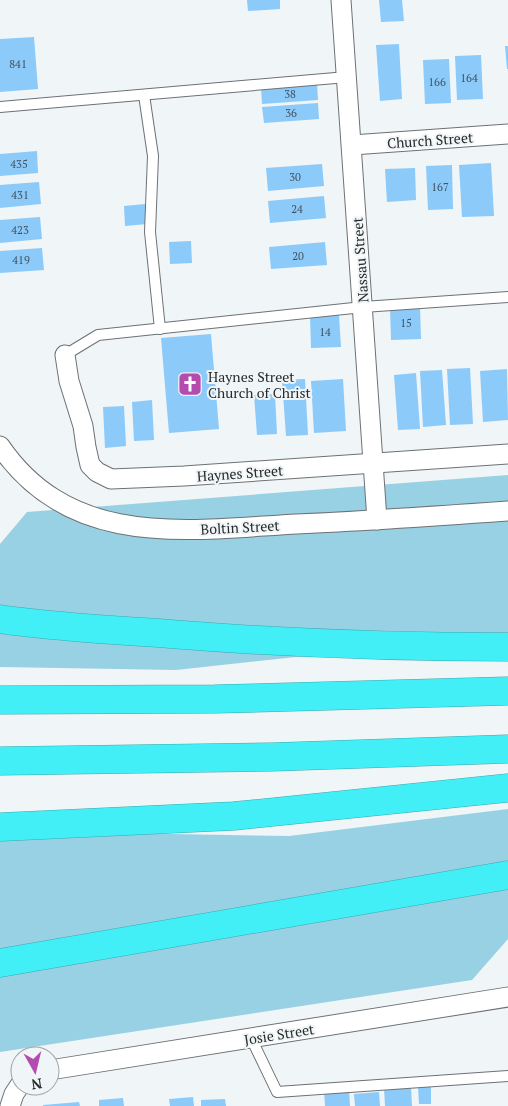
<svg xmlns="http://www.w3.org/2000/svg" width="508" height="1106" font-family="'PT Serif',serif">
<rect width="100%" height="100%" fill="#f0f5f7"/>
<g fill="#98d1e4">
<polygon points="508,475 508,634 176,670 0,667 0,544 27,512"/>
<polygon points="508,809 508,939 472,980 0,1052 0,831 289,836"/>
</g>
<g fill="#8ccafa">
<polygon points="247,0 280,0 280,9 248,11"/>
<polygon points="379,0 402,0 404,21 381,22"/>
<polygon points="34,37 38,89 0,92 0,39"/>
<polygon points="399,44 402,99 380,101 376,45"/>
<polygon points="505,46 508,46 508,69 507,69"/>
<polygon points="481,55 483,99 457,100 455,56"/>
<polygon points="449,59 451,103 425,104 423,60"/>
<polygon points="317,83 318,100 262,104 261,87"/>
<polygon points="318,103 319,119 264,123 262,107"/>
<polygon points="37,151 38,173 0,176 0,154"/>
<polygon points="491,163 494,216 462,217 459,165"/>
<polygon points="322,164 324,186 268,191 266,168"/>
<polygon points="452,165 453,209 428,210 426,166"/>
<polygon points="415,168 416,200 387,202 385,169"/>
<polygon points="39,182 41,204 0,208 0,185"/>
<polygon points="324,196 326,218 270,223 268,201"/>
<polygon points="145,204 147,224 125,226 124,206"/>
<polygon points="40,217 42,239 0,243 0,220"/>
<polygon points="191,241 192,263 170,264 169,242"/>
<polygon points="325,242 327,265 271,269 269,247"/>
<polygon points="42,248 44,270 0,273 0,251"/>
<polygon points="420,307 421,339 391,340 390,308"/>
<polygon points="339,315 341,347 311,348 310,316"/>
<polygon points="211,334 219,429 169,433 161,338"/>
<polygon points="470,368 473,424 450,425 447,369"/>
<polygon points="507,369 508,420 483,422 480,371"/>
<polygon points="442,370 446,425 423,427 420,371"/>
<polygon points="416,373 420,429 398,430 394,375"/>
<polygon points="305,379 308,435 286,436 282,380"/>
<polygon points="343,379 346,431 314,433 311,381"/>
<polygon points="275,394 277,434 257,435 254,395"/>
<polygon points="152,400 154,440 134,441 132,402"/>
<polygon points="124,406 126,446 105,448 103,407"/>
<polygon points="431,1086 431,1104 419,1104 418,1087"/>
<polygon points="411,1087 412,1106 385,1106 384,1088"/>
<polygon points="349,1089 350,1106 325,1106 324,1090"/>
<polygon points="379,1092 380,1106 355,1106 354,1094"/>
<polygon points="193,1097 194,1106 170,1106 169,1099"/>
<polygon points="123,1098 124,1106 99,1106 99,1100"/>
<polygon points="225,1099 226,1106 201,1106 201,1100"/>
<polygon points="79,1102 80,1106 43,1106 43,1105"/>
</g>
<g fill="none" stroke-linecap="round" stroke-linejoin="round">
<g stroke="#6d7173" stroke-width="12">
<g id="service">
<polyline points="144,95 153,156 150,232 160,329"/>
<polyline points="0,107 347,77"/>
<polyline points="65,355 98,335 363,307 508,297"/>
<polyline points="251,1038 277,1092 508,1076"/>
</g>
</g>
<g stroke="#6d7173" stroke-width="21">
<g id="minor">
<polyline points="341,0 377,520"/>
<polyline points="352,145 508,134"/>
<polyline points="65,355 69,381 83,426 86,447 90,465 97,472 111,479 184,476 508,454"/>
<path d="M0 446C71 550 188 530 297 524 367 521 438 516 508 511"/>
<polyline points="50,1070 508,997"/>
<polyline points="10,1106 14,1094 20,1085"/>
</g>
</g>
<g stroke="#39aaaf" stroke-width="29">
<g id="motorway">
<path d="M0 619C56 627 113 630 170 634 283 643 395 647 508 647"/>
<polyline points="0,700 215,699 508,691"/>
<polyline points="0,761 272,757 508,749"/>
<polyline points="0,827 234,816 508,788"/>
<polyline points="0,963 508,875"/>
</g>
</g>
<use href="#service" stroke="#fff" stroke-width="10"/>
<use href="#minor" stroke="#fff" stroke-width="19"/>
<use href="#motorway" stroke="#42eff6" stroke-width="28"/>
</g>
<defs>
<g id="church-square" transform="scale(1.25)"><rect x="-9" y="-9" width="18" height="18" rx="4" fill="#b44caf" stroke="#f0f5f7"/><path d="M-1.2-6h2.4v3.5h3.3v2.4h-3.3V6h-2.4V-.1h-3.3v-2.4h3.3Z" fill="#fff"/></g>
</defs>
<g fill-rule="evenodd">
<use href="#church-square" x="190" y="384"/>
</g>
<g text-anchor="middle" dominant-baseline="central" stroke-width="4" stroke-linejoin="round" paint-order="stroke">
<g font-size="11" fill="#41525f">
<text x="18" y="64">841</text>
<text x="469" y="78">164</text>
<text x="437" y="82">166</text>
<text x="290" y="94">38</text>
<text x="291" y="113">36</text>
<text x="19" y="164">435</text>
<text x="295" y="177">30</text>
<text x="440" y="187">167</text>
<text x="20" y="195">431</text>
<text x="297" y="209">24</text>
<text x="20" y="230">423</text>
<text x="298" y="256">20</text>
<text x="21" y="260">419</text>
<text x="406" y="323">15</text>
<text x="325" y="332">14</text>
</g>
<g font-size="14" fill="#282a2b" stroke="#f0f5f7">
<text transform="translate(430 140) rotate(-4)">Church Street</text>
<text transform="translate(360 260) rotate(-94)">Nassau Street</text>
<text transform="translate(240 473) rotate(-4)">Haynes Street</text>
<text transform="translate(240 527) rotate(-3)">Boltin Street</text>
<text transform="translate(279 1034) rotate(-9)">Josie Street</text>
</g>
<g font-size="14" fill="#282a2b" stroke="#f0f5f7" text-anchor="start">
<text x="208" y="376">Haynes Street<tspan x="208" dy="16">Church of Christ</tspan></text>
</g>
</g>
<g transform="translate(35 1071) rotate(172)"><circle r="24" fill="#f0f5f7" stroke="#a0a4a5"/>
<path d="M0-4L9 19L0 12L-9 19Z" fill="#b44caf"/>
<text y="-8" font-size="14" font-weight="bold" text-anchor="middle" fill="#282a2b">N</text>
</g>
</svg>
